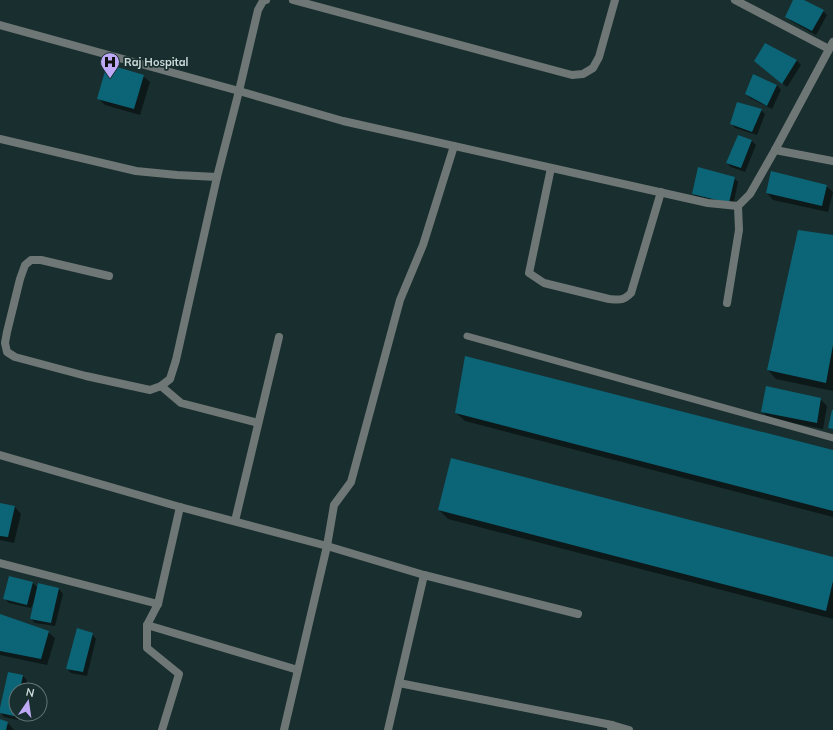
<svg xmlns="http://www.w3.org/2000/svg" width="833" height="730" font-family="Mulish,sans-serif">
<rect width="100%" height="100%" fill="#192e2e"/>
<g fill="#0007">
<polygon points="794,0 802,0 823,11 827,15 816,35 791,21 787,17"/>
<polygon points="765,44 797,61 801,65 787,87 760,65"/>
<polygon points="143,76 150,82 140,115 105,105 98,98"/>
<polygon points="777,85 781,90 772,109 750,98 746,94"/>
<polygon points="761,110 765,114 757,135 735,128 731,123"/>
<polygon points="739,137 752,141 756,145 745,172 731,167 727,163"/>
<polygon points="734,178 738,182 733,206 697,198 693,194"/>
<polygon points="826,186 833,192 828,212 773,200 767,193"/>
<polygon points="833,236 833,391 776,379 768,370"/>
<polygon points="820,399 827,406 823,429 769,418 762,412"/>
<polygon points="456,413 833,451 833,517 465,421"/>
<polygon points="0,504 15,507 21,514 14,543 0,540"/>
<polygon points="439,510 833,558 833,619 448,519"/>
<polygon points="10,577 33,583 38,588 59,589 63,594 55,626 35,623 31,619 34,604 33,603 31,608 9,603 5,599"/>
<polygon points="0,615 48,632 55,638 47,665 0,655"/>
<polygon points="92,634 96,639 87,676 71,673 67,669"/>
<polygon points="23,676 27,680 25,690 16,690 16,714 19,714 18,720 4,717 0,712"/>
<polygon points="0,720 8,723 14,730 0,730"/>
</g>
<g fill="#0c6477">
<polygon points="793,0 804,0 824,10 812,31 785,17"/>
<polygon points="765,43 797,60 782,84 754,61"/>
<polygon points="107,64 144,75 134,109 97,99"/>
<polygon points="753,74 777,85 767,106 745,94"/>
<polygon points="737,102 762,109 752,132 730,124"/>
<polygon points="738,135 752,140 741,168 726,163"/>
<polygon points="698,167 735,177 729,203 692,194"/>
<polygon points="771,171 827,185 822,206 766,193"/>
<polygon points="798,230 833,235 833,345 826,383 767,370"/>
<polygon points="465,356 833,450 833,511 455,413"/>
<polygon points="766,386 821,398 817,423 761,412"/>
<polygon points="832,410 833,410 833,429 828,428"/>
<polygon points="451,458 833,557 833,581 826,611 438,510"/>
<polygon points="0,503 15,506 8,537 0,536"/>
<polygon points="9,576 33,582 27,605 3,599"/>
<polygon points="38,583 59,588 51,623 30,619"/>
<polygon points="0,614 49,631 41,659 0,651"/>
<polygon points="77,628 93,633 83,672 66,669"/>
<polygon points="8,672 23,675 20,690 16,690 16,706 14,716 0,713 0,708"/>
<polygon points="0,719 8,722 6,730 0,730"/>
</g>
<g fill="none" stroke-linecap="round" stroke-linejoin="round">
<polyline stroke="#6e7775" stroke-width="7" points="467,336 833,438"/>
<g stroke="#6e7775" stroke-width="8">
<polyline points="293,0 572,75 583,74 593,68 599,57 615,0"/>
<polyline points="735,0 829,49"/>
<polyline points="0,25 239,91 343,121 708,203 738,206 750,194 775,150 833,42"/>
<polyline points="0,139 136,171 177,175 217,177"/>
<polyline points="775,150 833,161"/>
<path d="M551 168 529 273 544 283 609 299C620 300 623 301 631 293L661 192"/>
<polyline points="109,276 41,260 31,260 25,265 20,279 7,332 5,343 7,352 15,357 86,376 150,390 161,386 170,379 176,360 217,177 239,91 258,10 263,1 266,0"/>
<polyline points="727,303 739,230 738,206"/>
<polyline points="161,386 181,403 258,423"/>
<polyline points="0,455 180,507 327,546 424,575 578,614"/>
<polyline points="235,521 279,337"/>
<polyline points="0,563 158,604 180,507"/>
<polyline points="158,604 147,625 147,648 179,674 162,730"/>
<polyline points="147,625 298,670"/>
<polyline points="399,683 612,725 611,730"/>
<polyline points="612,725 629,730"/>
<polyline points="284,730 327,546 334,505 351,482 400,300 423,245 454,146"/>
<polyline points="388,730 424,575"/>
</g>
</g>
<defs>
<g id="hospital-pin" transform="scale(1)"><path d="M0 17L-7.5 6A9.5 9.5 0 1 1 7.5 6Z" fill="#bda9f5" stroke="#192e2e"/><path d="M-5-5h3v3.5h4V-5h3V5h-3V1.5h-4V5h-3Z" fill="#111"/></g>
</defs>
<g fill-rule="evenodd">
<use href="#hospital-pin" x="110" y="62"/>
</g>
<g text-anchor="middle" dominant-baseline="central" stroke-width="3.5" stroke-linejoin="round" paint-order="stroke">
<g font-size="11" font-weight="bold" fill="#cfdcdc" stroke="#192e2e" text-anchor="start">
<text x="124" y="62">Raj Hospital</text>
</g>
</g>
<g transform="translate(28 702) rotate(13)"><circle r="19" fill="#192e2e" stroke="#627474"/>
<path d="M0-3L7 15L0 10L-7 15Z" fill="#bda9f5"/>
<text y="-6" font-size="11" font-weight="bold" text-anchor="middle" fill="#cfdcdc">N</text>
</g>
</svg>
